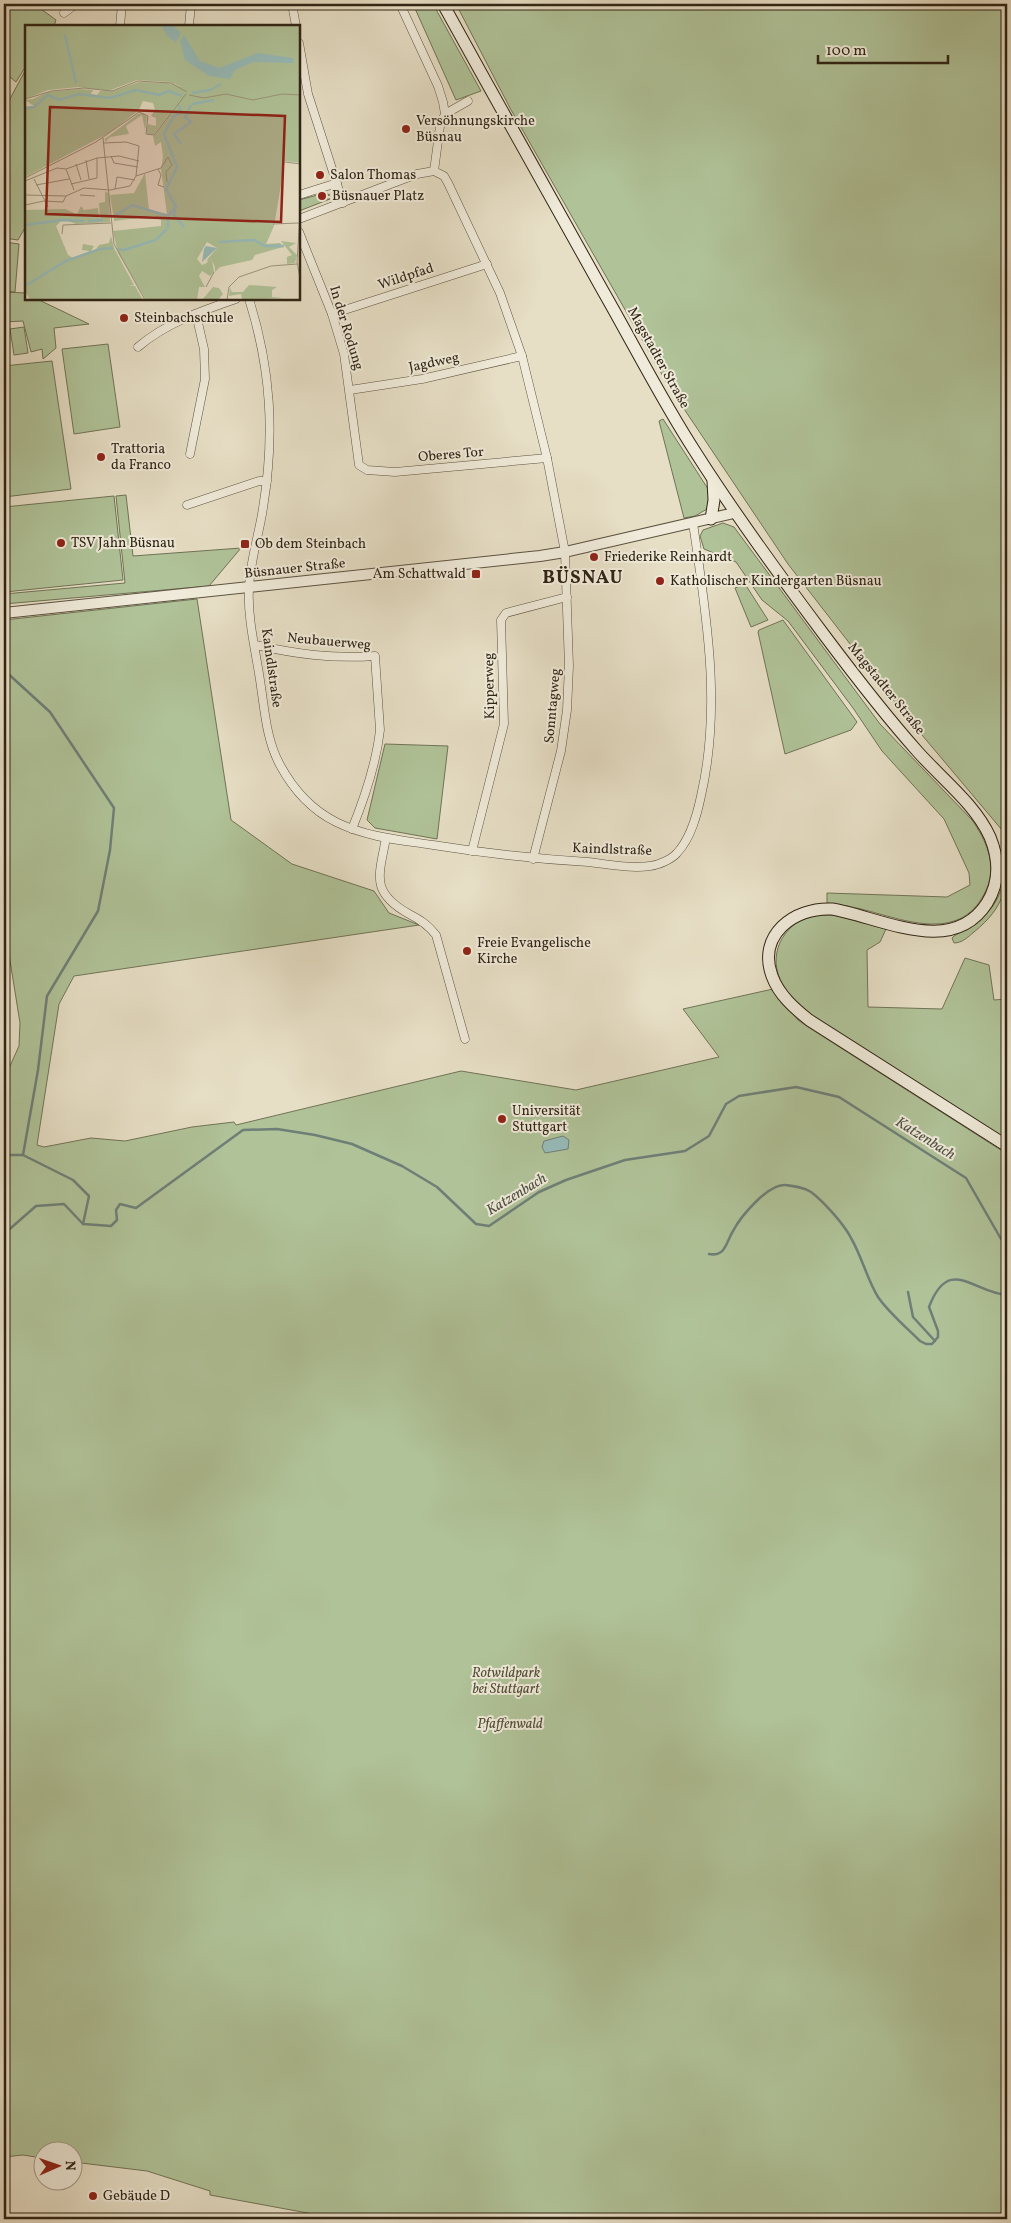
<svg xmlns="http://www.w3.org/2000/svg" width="1011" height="2223" font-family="Vollkorn,serif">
<rect width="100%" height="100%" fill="#e6dec5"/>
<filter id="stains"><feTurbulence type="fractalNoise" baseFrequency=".004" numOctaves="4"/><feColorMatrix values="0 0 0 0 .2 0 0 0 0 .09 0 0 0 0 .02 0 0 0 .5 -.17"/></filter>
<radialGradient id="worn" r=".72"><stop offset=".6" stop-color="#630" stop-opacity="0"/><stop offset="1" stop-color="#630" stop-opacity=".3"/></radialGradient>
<g fill="#b0c298" stroke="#707356">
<polygon points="4,4 39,4 41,9 56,20 54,26 26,26 26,66 16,82 4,72"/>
<polygon points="413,4 433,4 481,91 456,100"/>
<polygon points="456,4 1007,4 1007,836 906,716 788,564 668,385 510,108"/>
<polygon points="26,69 26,226 18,240 4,238 4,110"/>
<polygon points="325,193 330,195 326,196 326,199 330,199 299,211 299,200"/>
<polygon points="4,242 19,244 15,292 4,291"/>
<polygon points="4,292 26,293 26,299 37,299 89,324 54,328 56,348 43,359 42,349 31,352 23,321 4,322"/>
<polygon points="24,327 28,353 14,355 10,329"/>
<polygon points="108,344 120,427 74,434 62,349"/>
<polygon points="52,361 71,489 4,497 4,366"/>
<polygon points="663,419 710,492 707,509 695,516 684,518 659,421"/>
<polygon points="126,495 133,556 241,548 209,586 4,604 4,594 125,583 116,496"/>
<polygon points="114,496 123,580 5,592 4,507"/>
<path d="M723 523 734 527 880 724 972 820C986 840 997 864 987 888 963 945 905 920 861 909 850 906 839 905 827 903V893L947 897 970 885 969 873 944 819 882 751 853 708 788 621 762 600 736 562 704 549 700 536 703 530Z"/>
<polygon points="745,584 768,620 751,627 735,588"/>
<polygon points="197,599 231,820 292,864 374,891 389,913 419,925 74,976 59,1004 37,1145 44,1147 91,1138 125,1141 192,1127 234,1122 236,1125 461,1071 576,1090 719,1057 683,1009 773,989 798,1020 808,1027 1007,1154 1007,2219 340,2219 210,2195 210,2191 147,2171 73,2162 72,2150 42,2150 42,2158 23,2155 4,2157 4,1073 10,1066 19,1046 20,1023 4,923 4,620"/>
<polygon points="783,620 857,722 851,730 785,754 758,632 759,630"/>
<polygon points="385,744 448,746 437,839 375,828 367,820"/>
<path d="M1007 847C1009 885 1005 907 974 932 968 937 962 943 954 943L952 938 954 936C982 920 1002 907 1004 871 1004 863 1002 855 1002 848Z"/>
<path d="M812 915H834L886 929 880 942 867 950 868 1007 942 1009 965 958 989 965 994 1000 1007 999V1140L812 1016C801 1007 790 998 783 985 766 956 782 925 812 915Z"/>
</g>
<polygon fill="#97bbb9" stroke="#6e7f77" points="563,1136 569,1140 568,1149 545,1153 542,1147 544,1141"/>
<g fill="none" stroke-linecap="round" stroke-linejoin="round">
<g stroke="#6e7f77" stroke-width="2.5">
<polyline points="4,670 50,712 114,808 110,850 98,911 47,996 38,1070 23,1155"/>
<polyline points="4,1155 23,1155 73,1180 89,1196 83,1224 111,1226 117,1220 116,1210 120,1204 136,1208 243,1130 277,1129 315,1135 352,1144 402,1166 437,1187 476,1224 489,1226 539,1192 566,1180 625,1160 685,1151 709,1136 726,1104 739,1096 796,1087 839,1097 966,1178 1001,1239 1007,1238"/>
<polyline points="4,1234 36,1206 64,1204 83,1224"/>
<path d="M709 1254C726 1257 726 1242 733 1231 741 1216 768 1184 785 1185 794 1186 803 1187 811 1192 823 1201 844 1224 851 1238 862 1257 867 1279 878 1297 889 1313 906 1327 920 1341L926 1344H932L938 1337V1331L929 1307C949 1255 972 1292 1007 1295"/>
<polyline points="908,1292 913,1317 935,1341"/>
</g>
<g stroke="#5e5240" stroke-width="9">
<g id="minor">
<polyline points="292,4 296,26"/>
<polyline points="400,4 438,86 443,102 445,114 440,126 434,171"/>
<polyline points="64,13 76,4"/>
<polyline points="120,26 122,4"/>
<polyline points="189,26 191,4"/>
<polyline points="299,43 308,94 343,203"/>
<polyline points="445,114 468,101"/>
<polyline points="434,171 444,176 448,183 500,293 522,356 547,458 565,552 569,666 567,710 561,751 533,859"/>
<polyline points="299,195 337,183"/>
<polyline points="299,219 417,174 434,171"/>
<polyline points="299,232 332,314 344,354 359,465 367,470 395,472 547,458"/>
<path d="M249 299C271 369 275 435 263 508 259 535 250 561 249 588 247 619 257 656 261 687 265 714 267 741 280 765 293 789 312 810 336 822 366 837 400 840 433 845 484 853 536 859 588 862 607 864 630 869 650 866 659 865 672 859 677 853 691 838 697 815 701 796 722 705 706 614 693 523"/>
<polyline points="332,314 487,264"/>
<path d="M138 347C166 323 201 311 236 299"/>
<polyline points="350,390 422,379 522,356"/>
<polyline points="190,454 205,379 204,349 196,314"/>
<polyline points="187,505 259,481 267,481"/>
<path d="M255 645C297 654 331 659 375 656L380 730C376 765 365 797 352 829"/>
<path d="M386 838C379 876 370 892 409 914 421 920 428 925 436 935L465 1039"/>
<polyline points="472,851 504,724 501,620 506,613 567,597"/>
</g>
</g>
<g stroke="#5e5240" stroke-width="12">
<polyline id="tertiary" points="4,613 540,556 565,552 734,513"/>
</g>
<g stroke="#302414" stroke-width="13">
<g id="secondary">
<path d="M443 4C496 100 550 196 603 291 634 345 662 401 696 453 736 516 780 576 825 636 855 676 885 715 918 752 942 779 975 804 990 837 999 859 1000 882 987 903 952 958 880 917 832 909 794 907 757 935 772 976 779 995 794 1008 809 1020L1007 1146"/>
<polyline points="711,519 714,500 713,481"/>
</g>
</g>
<use href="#minor" stroke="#efead9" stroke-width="8"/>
<use href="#tertiary" stroke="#efead9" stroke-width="10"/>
<use href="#secondary" stroke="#efead9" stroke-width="11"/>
</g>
<g fill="#8f2418" stroke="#efead9" stroke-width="2">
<circle cx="406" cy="129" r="5"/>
<circle cx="320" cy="175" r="5"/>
<circle cx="322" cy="196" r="5"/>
<circle cx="124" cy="318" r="5"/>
<circle cx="101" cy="457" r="5"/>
<circle cx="61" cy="543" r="5"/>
<rect x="240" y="539" width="10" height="10" rx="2.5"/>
<circle cx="594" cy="557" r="5"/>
<rect x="471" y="569" width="10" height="10" rx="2.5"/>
<circle cx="660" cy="581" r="5"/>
<circle cx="467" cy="951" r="5"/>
<circle cx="502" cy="1119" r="5"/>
<circle cx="93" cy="2196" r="5"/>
</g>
<g text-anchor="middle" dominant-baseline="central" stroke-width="4" stroke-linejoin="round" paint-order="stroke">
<g font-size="14" fill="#302414" stroke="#efead9" text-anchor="start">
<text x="416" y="121">Versöhnungskirche<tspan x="416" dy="16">Büsnau</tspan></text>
<text x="330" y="175">Salon Thomas</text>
<text x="332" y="196">Büsnauer Platz</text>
<text x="134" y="318">Steinbachschule</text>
<text x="111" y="449">Trattoria<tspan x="111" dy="16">da Franco</tspan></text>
<text x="71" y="543">TSV Jahn Büsnau</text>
<text x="255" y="544">Ob dem Steinbach</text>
<text x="604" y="557">Friederike Reinhardt</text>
<text x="466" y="574" text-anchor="end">Am Schattwald</text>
<text x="670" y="581">Katholischer Kindergarten Büsnau</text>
<text x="477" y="943">Freie Evangelische<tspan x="477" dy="16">Kirche</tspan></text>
<text x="512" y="1111">Universität<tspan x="512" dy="16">Stuttgart</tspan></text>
<text x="103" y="2196">Gebäude D</text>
</g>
<g font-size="14" fill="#302414" stroke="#efead9">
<text transform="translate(406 277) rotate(-18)">Wildpfad</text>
<text transform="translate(346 328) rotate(73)">In der Rodung</text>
<text transform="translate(658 358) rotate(61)">Magstadter Straße</text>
<text transform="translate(434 363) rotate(-12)">Jagdweg</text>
<text transform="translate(451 455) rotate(-5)">Oberes Tor</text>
<text transform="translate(295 569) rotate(-6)">Büsnauer Straße</text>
<text transform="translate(329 642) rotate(5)">Neubauerweg</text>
<text transform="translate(271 668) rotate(82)">Kaindlstraße</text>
<text transform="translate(490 686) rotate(-91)">Kipperweg</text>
<text transform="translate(886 689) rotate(51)">Magstadter Straße</text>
<text transform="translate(553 706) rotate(-85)">Sonntagweg</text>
<text transform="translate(612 850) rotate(2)">Kaindlstraße</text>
</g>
<g font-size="14" font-style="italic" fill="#504c35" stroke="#efead9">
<text x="506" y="1673">Rotwildpark<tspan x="506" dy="16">bei Stuttgart</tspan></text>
<text x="510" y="1724">Pfaffenwald</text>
</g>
<g font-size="15" font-style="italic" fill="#4f5146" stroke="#efead9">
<text transform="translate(925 1139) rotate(32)">Katzenbach</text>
<text transform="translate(517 1195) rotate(-31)">Katzenbach</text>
</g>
<g font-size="19" font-weight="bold" letter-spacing="1" fill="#302414" stroke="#efead9">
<text x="583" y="578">BÜSNAU</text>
</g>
</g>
<g transform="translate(25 25)">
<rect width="275" height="275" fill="#e6dec5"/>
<path d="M0 0H275V138L260 136 249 201 241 219 255 218 258 222 230 230 227 235 195 242 190 247V242L187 235 189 247 185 251 177 246 174 251 180 262H174L172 275H121L93 228 88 206 136 201V195L129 191 89 196 90 201 85 170 109 168 120 148 124 185 142 189 136 144 138 132 136 117 130 121 128 111 159 70 128 110H123L121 104 123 99 131 101V93L126 91 130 85 128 78 118 76 114 85 84 108 0 152V83L9 81 0 75 8 74 23 67 55 64 68 65 66 69 72 70 75 66H88L114 57 143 58 158 62 144 57 112 55 83 66 53 62 23 65 0 74ZM182 217 192 223 182 235 183 237 186 234H187L180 239 177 240 172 234ZM118 88 122 92 120 105 117 90 101 101 104 109 85 112 80 117V114L113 89ZM80 166 84 169 85 197 51 199 38 194 31 201 43 230 48 233 65 226 57 225 58 219 69 221 66 226 69 227 74 220 84 218 86 211 89 223 109 260 104 261H110L118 275H5L0 266V185L40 184 52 189 56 181 59 185 73 183 74 193H69H75L74 178 80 177ZM256 216 271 218 264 222 272 230 270 238 262 239V232L267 230ZM224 260 252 262 247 265V272L258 273 221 275 217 274 216 269 204 271 205 263 207 267H218ZM188 262 194 263 198 269 193 275H177Z" fill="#b0c298" fill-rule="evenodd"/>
<path d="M136 0H147L156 8 151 17 143 12ZM159 10 175 36 194 43 233 28 268 33 269 38 228 37 210 45 205 54 184 51 160 35 155 16ZM181 221 192 223 177 237 179 224Z" fill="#97bbb9"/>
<path fill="none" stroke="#97bbb9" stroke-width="2.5" d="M40 10 51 58M167 68 185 65 196 59M167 79 189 75M0 83 9 82 23 70 34 75 54 69 85 73 111 65 134 70 144 66 157 71M156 119 149 109 166 97 160 92 166 80M150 185 149 190 159 202M88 192 107 180 143 191M63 196 78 195M0 200 37 195 59 196M143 203V191L151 182 141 164 152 142 139 109 149 91 156 88 154 80M194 217 229 215 240 221H259M93 224 99 225 131 215 142 204M0 261 41 236 75 224 88 223"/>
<path fill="none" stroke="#9d947e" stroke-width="1" d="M164 70 179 73 201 69 228 75 257 69 275 70M0 74 27 66 59 63 87 66 113 56 146 58 162 67M78 113 89 219 120 275M86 131 89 138 113 142M61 135 64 154M260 137 275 139M51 139 56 155M41 144 49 165M133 144 136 150 133 160 139 162M111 151 136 143 143 132 147 140 141 147 142 157M0 153 71 117 114 87 123 91 121 109 129 110 161 69M9 154 23 182M0 156 32 143 41 144 72 133 94 131 114 136M46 159 72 153V133M11 160 44 154M90 164 92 152 110 155M0 170 41 171 59 163 85 165 105 161 111 151 114 121 101 117 79 118M55 170 70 171M0 180 19 176 38 177 41 171M275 189 272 237 275 253M248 199 274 198M37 209 38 200 86 198M181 262 189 247M202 275 204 262 214 252 246 241 272 239"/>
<path fill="#8f2418" fill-opacity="0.15" stroke="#8f2418" stroke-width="2.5" d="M25 82 260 91 256 197 21 189Z"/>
<rect width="275" height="275" fill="none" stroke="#302414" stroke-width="2.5"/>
</g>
<rect width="1011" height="2223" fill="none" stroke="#e6dec5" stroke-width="20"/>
<rect x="5" y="5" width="1001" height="2213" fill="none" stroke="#302414" stroke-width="2.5"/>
<rect x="10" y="10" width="991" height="2203" fill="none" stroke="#302414"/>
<g transform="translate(58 2166) rotate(88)"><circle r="24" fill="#efead9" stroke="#a39b8a"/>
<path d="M0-4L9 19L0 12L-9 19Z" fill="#8f2418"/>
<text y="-8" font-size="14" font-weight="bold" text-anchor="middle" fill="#302414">N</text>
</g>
<path d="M818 55v8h130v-8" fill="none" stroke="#302414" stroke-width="2.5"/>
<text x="826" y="55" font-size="15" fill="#302414" stroke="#efead9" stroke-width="4" paint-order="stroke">100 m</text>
<rect width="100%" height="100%" filter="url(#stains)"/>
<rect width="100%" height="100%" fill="url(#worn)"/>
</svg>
